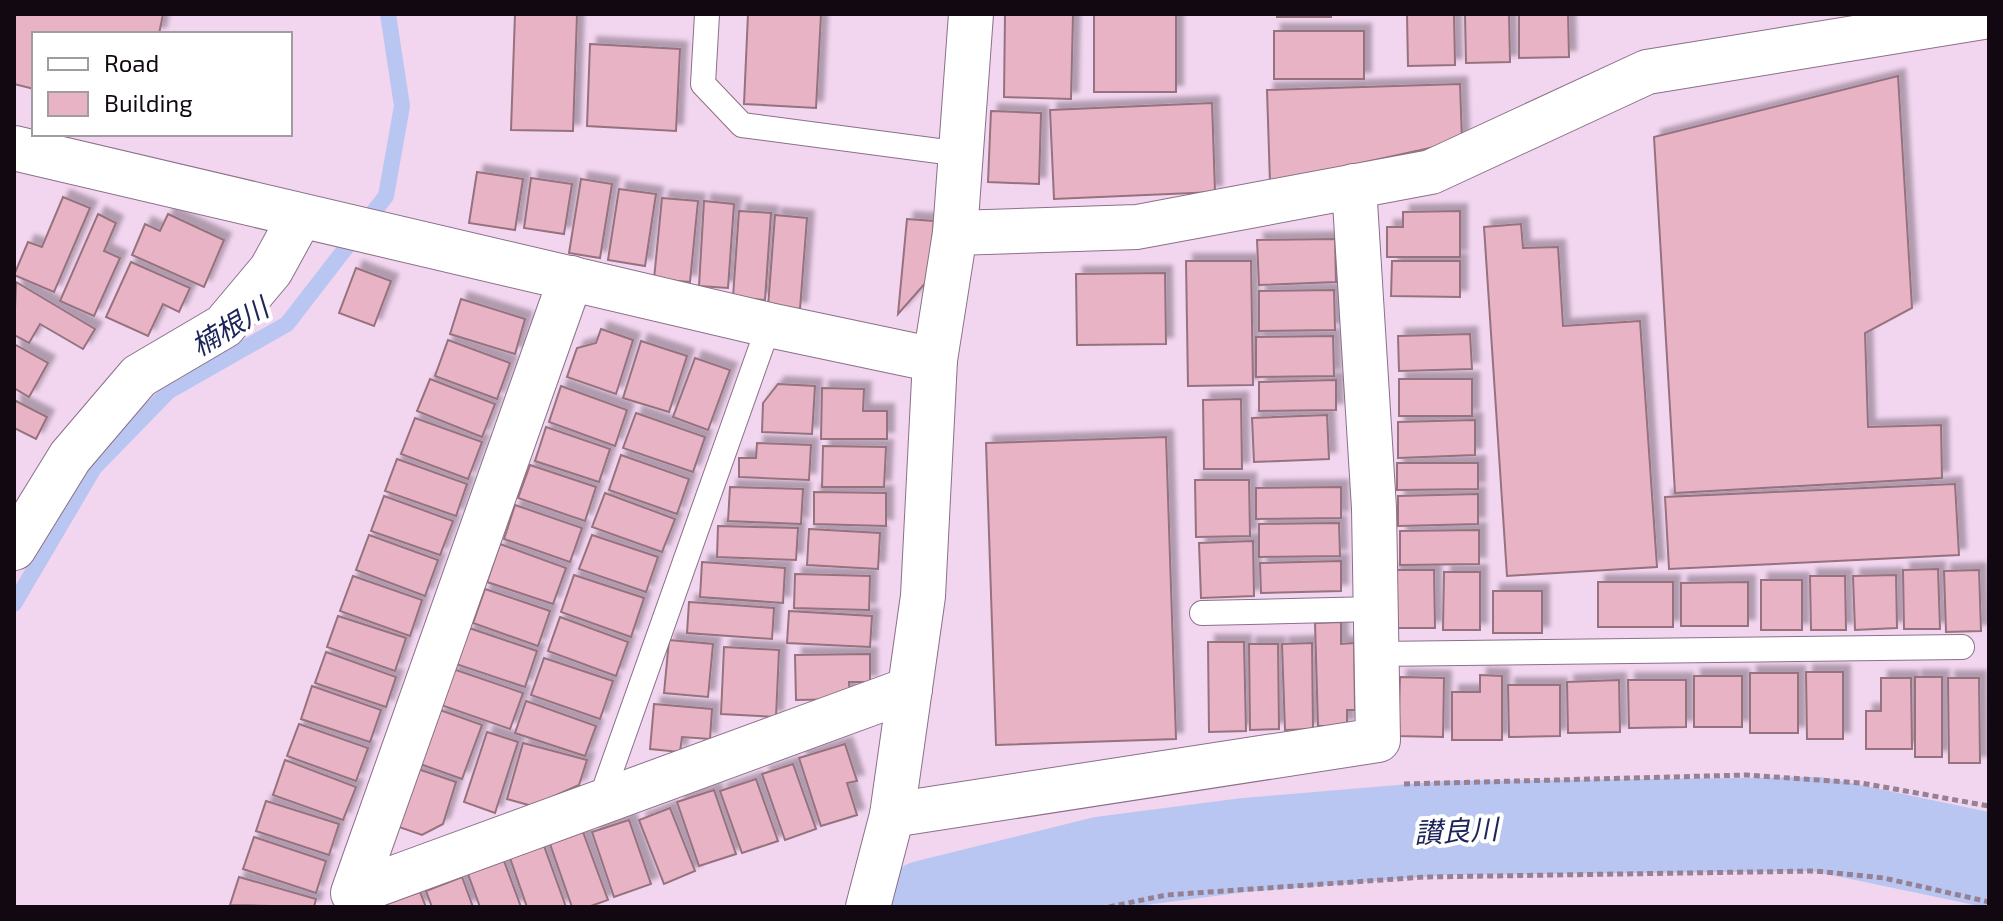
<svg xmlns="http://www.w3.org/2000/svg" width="2003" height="921" font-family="'Exo 2','Noto Sans JP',sans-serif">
<defs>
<filter id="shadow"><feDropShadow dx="7" dy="-7" stdDeviation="2" flood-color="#0004"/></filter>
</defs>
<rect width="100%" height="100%" fill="#f2d5ef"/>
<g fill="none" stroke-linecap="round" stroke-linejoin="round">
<polyline stroke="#bac6f2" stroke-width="16" points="14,604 94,468 169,391 287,324 386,196 402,106 388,14"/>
<polyline stroke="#bac6f2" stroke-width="94" points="927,907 1105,863 1244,845 1446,828 1817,824 1989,860"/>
</g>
<g fill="#e8b4c5" stroke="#96727e" stroke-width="2" filter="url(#shadow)">
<polygon points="14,14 163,14 159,34 34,34 34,89 14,84"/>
<polygon points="515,14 577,14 573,131 511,130"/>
<polygon points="748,14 821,14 816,108 744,104"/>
<polygon points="1005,14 1073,14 1071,99 1004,97"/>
<rect x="1094" y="14" width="82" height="78"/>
<rect x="1277" y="14" width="54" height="3"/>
<polygon points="1407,14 1454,14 1455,65 1408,66"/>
<polygon points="1465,14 1509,14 1510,62 1466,63"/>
<polygon points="1519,14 1568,14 1569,57 1519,58"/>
<rect x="1274" y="31" width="90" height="48"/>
<polygon points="590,44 680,49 676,131 587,126"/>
<polygon points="1898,76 1912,308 1865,333 1868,427 1941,425 1942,478 1675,493 1654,137"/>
<polygon points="1460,84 1462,141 1270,183 1267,90"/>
<polygon points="1212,103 1215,192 1054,199 1050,110"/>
<polygon points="991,111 1041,113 1039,184 988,182"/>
<polygon points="477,172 523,179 515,230 469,223"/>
<polygon points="531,178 572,184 564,234 524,228"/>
<polygon points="581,179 612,184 600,258 569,253"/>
<polygon points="619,189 656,194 645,266 608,260"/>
<polygon points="63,197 90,208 54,292 14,275 28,242 42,247"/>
<polygon points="662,198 698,201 690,282 654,279"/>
<polygon points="704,201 734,204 728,288 699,286"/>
<polygon points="739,211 771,213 765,300 733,297"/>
<polygon points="1460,211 1460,257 1387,257 1387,227 1403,227 1403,212"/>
<polygon points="98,214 116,223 104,251 120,258 94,316 60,301"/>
<polygon points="168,214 224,240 204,287 132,255 145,224 160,231"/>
<polygon points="775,215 807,218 800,309 768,307"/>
<polygon points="907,219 934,221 928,280 898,314"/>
<polygon points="1521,224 1523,248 1558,247 1563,326 1640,321 1657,567 1507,576 1484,227"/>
<polygon points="1335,239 1336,282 1259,285 1257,240"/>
<polygon points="1186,261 1251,261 1253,385 1188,386"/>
<polygon points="1392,261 1460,261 1460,297 1391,296"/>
<polygon points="131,262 190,288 179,312 163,304 148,336 106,317"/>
<polygon points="356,268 391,281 374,326 339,313"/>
<polygon points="1165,273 1166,344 1077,345 1076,274"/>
<polygon points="16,282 95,329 83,349 40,324 29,343 14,335"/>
<polygon points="1334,290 1335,330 1259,331 1259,291"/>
<polygon points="461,299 525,319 515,354 450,334"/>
<polygon points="601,329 633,340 616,394 567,377 577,348 596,343"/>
<polygon points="1470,334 1472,369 1399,371 1398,336"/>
<polygon points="1333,336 1334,376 1256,377 1256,337"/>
<polygon points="448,340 510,363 497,399 435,376"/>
<polygon points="641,341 687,356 669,412 623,398"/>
<polygon points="14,344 48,363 29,397 14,388"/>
<polygon points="695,358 730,370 708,430 673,417"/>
<polygon points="430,379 495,404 482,437 417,411"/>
<rect x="1399" y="379" width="73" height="37"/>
<polygon points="1336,380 1336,410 1259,411 1259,382"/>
<polygon points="778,384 815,386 812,434 762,432 763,403"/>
<polygon points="561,386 627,410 615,446 549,422"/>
<polygon points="822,388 864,389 863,411 887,411 887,439 821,439"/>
<polygon points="1241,399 1242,469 1204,469 1203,400"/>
<polygon points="14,400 47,417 36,439 14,428"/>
<polygon points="636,413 705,437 693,472 623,448"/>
<polygon points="1327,415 1329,459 1254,462 1252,418"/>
<polygon points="415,418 482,442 468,479 401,454"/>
<polygon points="1475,420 1475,455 1398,458 1398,422"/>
<polygon points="546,427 610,449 599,482 535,461"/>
<polygon points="1166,437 1176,739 996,745 986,443"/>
<polygon points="757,443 811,445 809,480 739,477 739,458 756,458"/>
<polygon points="823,446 886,447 884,487 822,487"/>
<polygon points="621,455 689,479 677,514 609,490"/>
<polygon points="397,459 467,484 456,516 385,491"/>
<polygon points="1397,463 1478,463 1478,489 1397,490"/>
<polygon points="530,465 596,487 585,521 518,498"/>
<polygon points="1195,480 1249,480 1250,536 1196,537"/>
<polygon points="1955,484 1959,555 1669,569 1665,497"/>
<polygon points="730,487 803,489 801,524 728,521"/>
<polygon points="1341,487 1341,518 1256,519 1256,488"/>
<polygon points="814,492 886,493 886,526 814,524"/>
<polygon points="605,493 675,519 662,552 592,527"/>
<polygon points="1478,494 1478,524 1398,526 1398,496"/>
<polygon points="384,496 453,521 440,555 371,531"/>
<polygon points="515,505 582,528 570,562 504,539"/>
<polygon points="1339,523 1340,556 1259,557 1259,524"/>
<polygon points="718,526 798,528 796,560 717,557"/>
<polygon points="809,529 880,533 878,569 807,565"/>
<polygon points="1479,530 1479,564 1400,565 1400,531"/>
<polygon points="369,535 438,560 425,596 356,570"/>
<polygon points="592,535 658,557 646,592 579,569"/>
<polygon points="1253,541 1254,596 1201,598 1199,543"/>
<polygon points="500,544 566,568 553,604 487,582"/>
<polygon points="1341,561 1341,591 1261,593 1260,563"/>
<polygon points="702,562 785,568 783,603 700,597"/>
<polygon points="1938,569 1940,629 1904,629 1903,570"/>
<polygon points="1393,570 1434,570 1435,628 1394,628"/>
<polygon points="1979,570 1981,631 1946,632 1944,571"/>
<polygon points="1444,572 1480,572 1480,630 1443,630"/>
<polygon points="795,574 870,576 869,610 794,608"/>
<polygon points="574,575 644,598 631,637 561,612"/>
<polygon points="1896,575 1897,628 1855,630 1853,576"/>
<polygon points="353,576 422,600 410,636 340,611"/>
<polygon points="1810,576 1845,576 1846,630 1811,630"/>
<rect x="1761" y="580" width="41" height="50"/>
<rect x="1598" y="582" width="75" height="45"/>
<polygon points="1748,582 1748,626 1681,626 1681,583"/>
<polygon points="485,589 550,611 538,646 473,623"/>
<rect x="1493" y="591" width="49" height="42"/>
<polygon points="689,602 774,608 772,639 687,633"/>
<polygon points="789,611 872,616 870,647 787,643"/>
<polygon points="338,616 406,638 395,671 327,647"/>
<polygon points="560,617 628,642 616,676 548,651"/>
<polygon points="1341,622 1341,644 1354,643 1355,710 1347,710 1347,726 1318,726 1315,623"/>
<polygon points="469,628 537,651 525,687 456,664"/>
<polygon points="669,640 713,644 708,697 664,693"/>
<polygon points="1208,642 1244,642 1246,731 1209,732"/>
<polygon points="1312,643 1313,729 1285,730 1282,644"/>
<polygon points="1249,644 1278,644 1279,729 1250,730"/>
<polygon points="724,647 779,650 776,717 721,714"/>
<polygon points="326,652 396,677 386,707 315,683"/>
<polygon points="870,654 870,682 849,682 850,699 796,700 795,655"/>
<polygon points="544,658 613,681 600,719 531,695"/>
<polygon points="453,669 523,693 510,729 441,705"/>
<polygon points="1806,672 1843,672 1843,739 1807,739"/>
<rect x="1750" y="673" width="48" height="60"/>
<polygon points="1480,675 1502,676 1502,740 1452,740 1452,692 1480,692"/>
<rect x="1694" y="676" width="48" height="51"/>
<polygon points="1400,677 1444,678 1443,737 1398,736"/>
<rect x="1915" y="677" width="27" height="80"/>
<polygon points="1881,678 1911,678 1912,749 1866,749 1866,711 1881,711"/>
<polygon points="1948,678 1979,678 1980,763 1949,763"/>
<polygon points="1619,680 1620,732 1568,733 1567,682"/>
<polygon points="1628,680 1686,680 1686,727 1629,728"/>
<polygon points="1508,685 1560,685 1560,736 1509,737"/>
<polygon points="312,686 381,710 370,742 301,719"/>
<polygon points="526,701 596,726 585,756 515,733"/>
<polygon points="654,704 712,709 710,739 682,737 680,752 650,749"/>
<polygon points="440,710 482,725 462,779 420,764"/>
<polygon points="299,724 368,748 356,781 287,756"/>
<polygon points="487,732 518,742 495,813 464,802"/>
<polygon points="523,743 587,760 579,785 532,806 507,799"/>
<polygon points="845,744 857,781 847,783 857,815 821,826 799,758"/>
<polygon points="285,760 356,787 343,820 273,795"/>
<polygon points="793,764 816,829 785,840 762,774"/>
<polygon points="415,768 456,782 443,824 422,835 396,826"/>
<polygon points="756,779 778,841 742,853 720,791"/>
<polygon points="714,790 736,854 699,866 677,802"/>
<polygon points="266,801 339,824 329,855 256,831"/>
<polygon points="670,808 695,871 664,884 639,820"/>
<polygon points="629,820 651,884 614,897 592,832"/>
<polygon points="583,832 608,900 588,907 572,907 550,844"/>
<polygon points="254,837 326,861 316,893 243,869"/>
<polygon points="544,846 566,907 527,907 510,858"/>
<polygon points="504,861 521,907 480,907 468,874"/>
<polygon points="239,877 316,899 314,907 230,905"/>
<polygon points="462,877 473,907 432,907 426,891"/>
<polygon points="420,892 426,907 388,907 387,904"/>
</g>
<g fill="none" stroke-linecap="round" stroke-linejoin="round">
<g stroke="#8a7088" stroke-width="26">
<g id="service">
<polyline points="707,14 703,84 742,125 961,154"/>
<polyline points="1202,613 1375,609"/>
<polyline points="1376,654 1962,647"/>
<polyline points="599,804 769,325"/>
</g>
</g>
<g stroke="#8a7088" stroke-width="46">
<g id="minor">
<polyline points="14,148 769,325 935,360"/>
<polyline points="955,233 1137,227 1431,172 1647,72 1989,16"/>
<polyline points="571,278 353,893 910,689"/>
<polyline points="14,548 70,457 139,376 224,326 271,270 300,217"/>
<polyline points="892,815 1378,740 1374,508 1354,186"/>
</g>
</g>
<g stroke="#8a7088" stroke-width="46">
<polyline id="tertiary" points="868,907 892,815 923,596 935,360 955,233 971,14"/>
</g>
<g stroke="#968194" stroke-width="5" stroke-dasharray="6 4" stroke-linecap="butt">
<polyline points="1404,784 1746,775 1861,783 1989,806"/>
<polyline points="1109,907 1166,895 1425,877 1815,871 1884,878 1989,902"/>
</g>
<use href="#service" stroke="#fff" stroke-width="24"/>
<use href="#minor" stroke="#fff" stroke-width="44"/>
<use href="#tertiary" stroke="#fff" stroke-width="44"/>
</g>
<g text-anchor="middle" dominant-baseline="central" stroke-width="8" stroke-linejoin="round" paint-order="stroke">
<g font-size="28" font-style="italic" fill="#1d2458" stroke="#fff">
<text transform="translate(229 326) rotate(-31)">楠根川</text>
<text transform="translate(1456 830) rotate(-3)">讃良川</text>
</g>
</g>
<rect width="2003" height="921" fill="none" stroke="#110811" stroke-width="32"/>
<rect x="32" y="32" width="260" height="104" fill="#ffffff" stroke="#a09ca0" stroke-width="2"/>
<rect x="48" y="58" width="40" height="12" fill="#ffffff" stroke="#a09ca0" stroke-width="2"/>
<text x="104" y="72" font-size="24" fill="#110811">Road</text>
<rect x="48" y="92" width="40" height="24" fill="#e8b4c5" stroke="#a09ca0" stroke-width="2"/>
<text x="104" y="112" font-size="24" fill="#110811">Building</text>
</svg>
